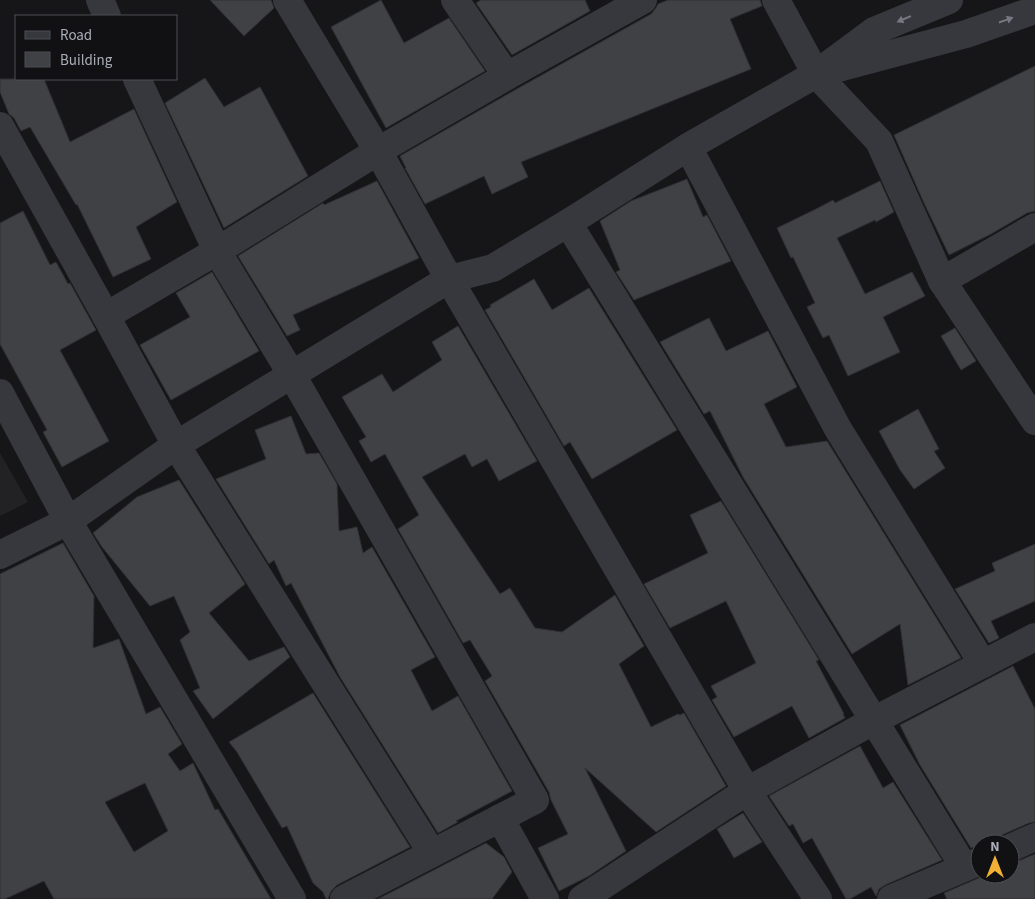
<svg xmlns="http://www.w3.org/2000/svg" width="1035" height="899" font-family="'Source Sans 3',sans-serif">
<rect width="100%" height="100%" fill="#161618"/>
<polygon fill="#222225" points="0,453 28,502 0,516"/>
<g fill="#404145" stroke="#303034" fill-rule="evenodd">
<polygon points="210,0 271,0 274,8 244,36"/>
<polygon points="381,0 404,43 449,18 485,71 386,128 331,27"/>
<polygon points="481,0 585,0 590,11 512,55 476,3"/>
<polygon points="668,0 760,0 762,6 730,19 751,69 521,162 528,177 492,194 484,176 425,204 405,168 406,168 400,156 515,90 651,14 656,8 658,4"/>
<polygon points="1035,66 1035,211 1027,213 991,234 949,255 924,203 894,135"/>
<polygon points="205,78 224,107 260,87 308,176 224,228 165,103"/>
<polygon points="0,79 44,79 70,142 134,109 177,202 136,227 151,259 113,277 77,204 76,205 30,127 21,131 14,118 9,114 0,92"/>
<polygon points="687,179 703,217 707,215 731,261 634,300 616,272 620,270 600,221 631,201"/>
<polygon points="377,181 419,258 293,315 300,330 287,336 238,256 323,203 324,205"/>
<polygon points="880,181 894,212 876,222 875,220 837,238 865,294 912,272 925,296 883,317 900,352 848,376 829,335 823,338 807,307 815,303 793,257 791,258 777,228 818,208 833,200 835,203"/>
<polygon points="23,211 50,265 56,262 68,284 70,283 96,330 60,350 109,441 62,467 43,432 47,430 0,344 0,223"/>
<polygon points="212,272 259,351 171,400 140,345 190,317 176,293"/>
<polygon points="534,279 552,310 589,288 677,430 592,479 570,442 564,446 485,310 491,307 490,305"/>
<polygon points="709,318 726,351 768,331 797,387 764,404 786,447 827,441 961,658 908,685 900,624 852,654 743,477 710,411 704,414 660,342"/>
<polygon points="458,326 537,461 499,481 487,459 472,467 465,454 422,477 500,594 510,588 535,628 562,632 615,595 644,646 619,664 651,727 678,714 680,715 684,713 726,786 656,832 585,768 626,851 589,876 559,891 538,848 568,834 551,800 549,792 485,681 492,676 470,640 463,643 398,529 419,515 385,454 371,462 359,441 366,437 342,397 382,374 393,392 442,360 432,342"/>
<polygon points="955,328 976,361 961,370 941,336"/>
<polygon points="918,409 939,449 934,451 945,468 914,489 900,470 879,431"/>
<polygon points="291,416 306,454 319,453 337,484 339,531 357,527 363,553 372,547 435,657 411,670 432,711 458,696 512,791 456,821 458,822 438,833 340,677 291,583 286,586 274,560 269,564 216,479 266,459 255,430"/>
<polygon points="179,480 245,584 209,613 249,661 284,647 290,657 213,719 193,691 200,688 180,640 190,632 174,596 150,606 102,547 93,533 137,497"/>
<polygon points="721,501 819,660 816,661 844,714 843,714 845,718 809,738 792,706 734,737 712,700 717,697 711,686 756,663 726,601 670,628 644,584 708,553 690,515"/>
<path d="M63 543 94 596 93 648 119 639 146 714 160 707 182 744 168 754 180 771 193 763 215 810 218 809 271 899H54L44 881 5 899H0V574ZM145 783 168 831 134 852 105 802Z"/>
<polygon points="1035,544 1035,601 991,621 999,638 989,643 955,589 995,571 992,563"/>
<polygon points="1013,666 1035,709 1035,822 1029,823 1004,834 998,838 995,844 980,844 980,846 971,848 920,765 900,725"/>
<polygon points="313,693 410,847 337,885 331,891 328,899 326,899 323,892 313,883 287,826 282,828 237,752 229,742"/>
<polygon points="860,746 883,788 893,782 942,860 885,885 879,889 876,896 871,887 850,899 846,899 812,838 803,843 793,824 789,826 769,796"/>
<polygon points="743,813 762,842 734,858 717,829"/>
<polygon points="486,843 504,857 512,872 492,899 378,899"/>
<polygon points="1035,854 1035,899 947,899 944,893 988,874 1010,874 1010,863 1016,862"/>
</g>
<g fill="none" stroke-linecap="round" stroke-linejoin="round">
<g stroke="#37383d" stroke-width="28">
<polyline points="100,0 107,16"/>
<polyline points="287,0 378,151 449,279 747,791 818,899"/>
<polyline points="455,0 507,76"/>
<polyline points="776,0 816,74"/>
<polyline points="949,0 874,31 816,74 966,34 1035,10"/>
<polyline points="137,79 217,251 292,375 535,800 344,899"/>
<polyline points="0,126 106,316 176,445 432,853"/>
<polyline points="688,147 838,429 983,664"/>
<polyline points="568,223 964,867"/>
<polyline points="942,281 1035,227"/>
<polyline points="106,316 217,251 378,151 507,76 643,0"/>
<polyline points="0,393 68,521 292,899"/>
<polyline points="0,555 68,521 176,445 449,279 493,268 568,223 688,147 816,74 879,141 942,281 1035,421"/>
<polyline points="500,818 545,899"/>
<polyline points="1010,848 1035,837"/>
<polyline points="582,899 747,791 873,721 1035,637"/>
<polyline points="891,899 980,861"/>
</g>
</g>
<defs><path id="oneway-solid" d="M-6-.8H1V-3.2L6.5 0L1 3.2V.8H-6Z" transform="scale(1.25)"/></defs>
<g fill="#757881">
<use href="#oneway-solid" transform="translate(904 19) rotate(157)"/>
<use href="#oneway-solid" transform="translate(1006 20) rotate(-19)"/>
</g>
<rect x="15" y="15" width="162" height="65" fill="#111113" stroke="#4d4f55"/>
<rect x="25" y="31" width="25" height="8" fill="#37383d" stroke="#4d4f55"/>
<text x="60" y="40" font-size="15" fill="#a8adb8">Road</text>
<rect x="25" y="52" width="25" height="15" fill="#404145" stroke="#4d4f55"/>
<text x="60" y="65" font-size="15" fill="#a8adb8">Building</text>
<g transform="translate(995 859)"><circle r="24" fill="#111113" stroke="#4d4f55"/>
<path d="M0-4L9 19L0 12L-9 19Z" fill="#f2b134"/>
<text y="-8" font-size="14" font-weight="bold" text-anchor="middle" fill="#a8adb8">N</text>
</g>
</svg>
